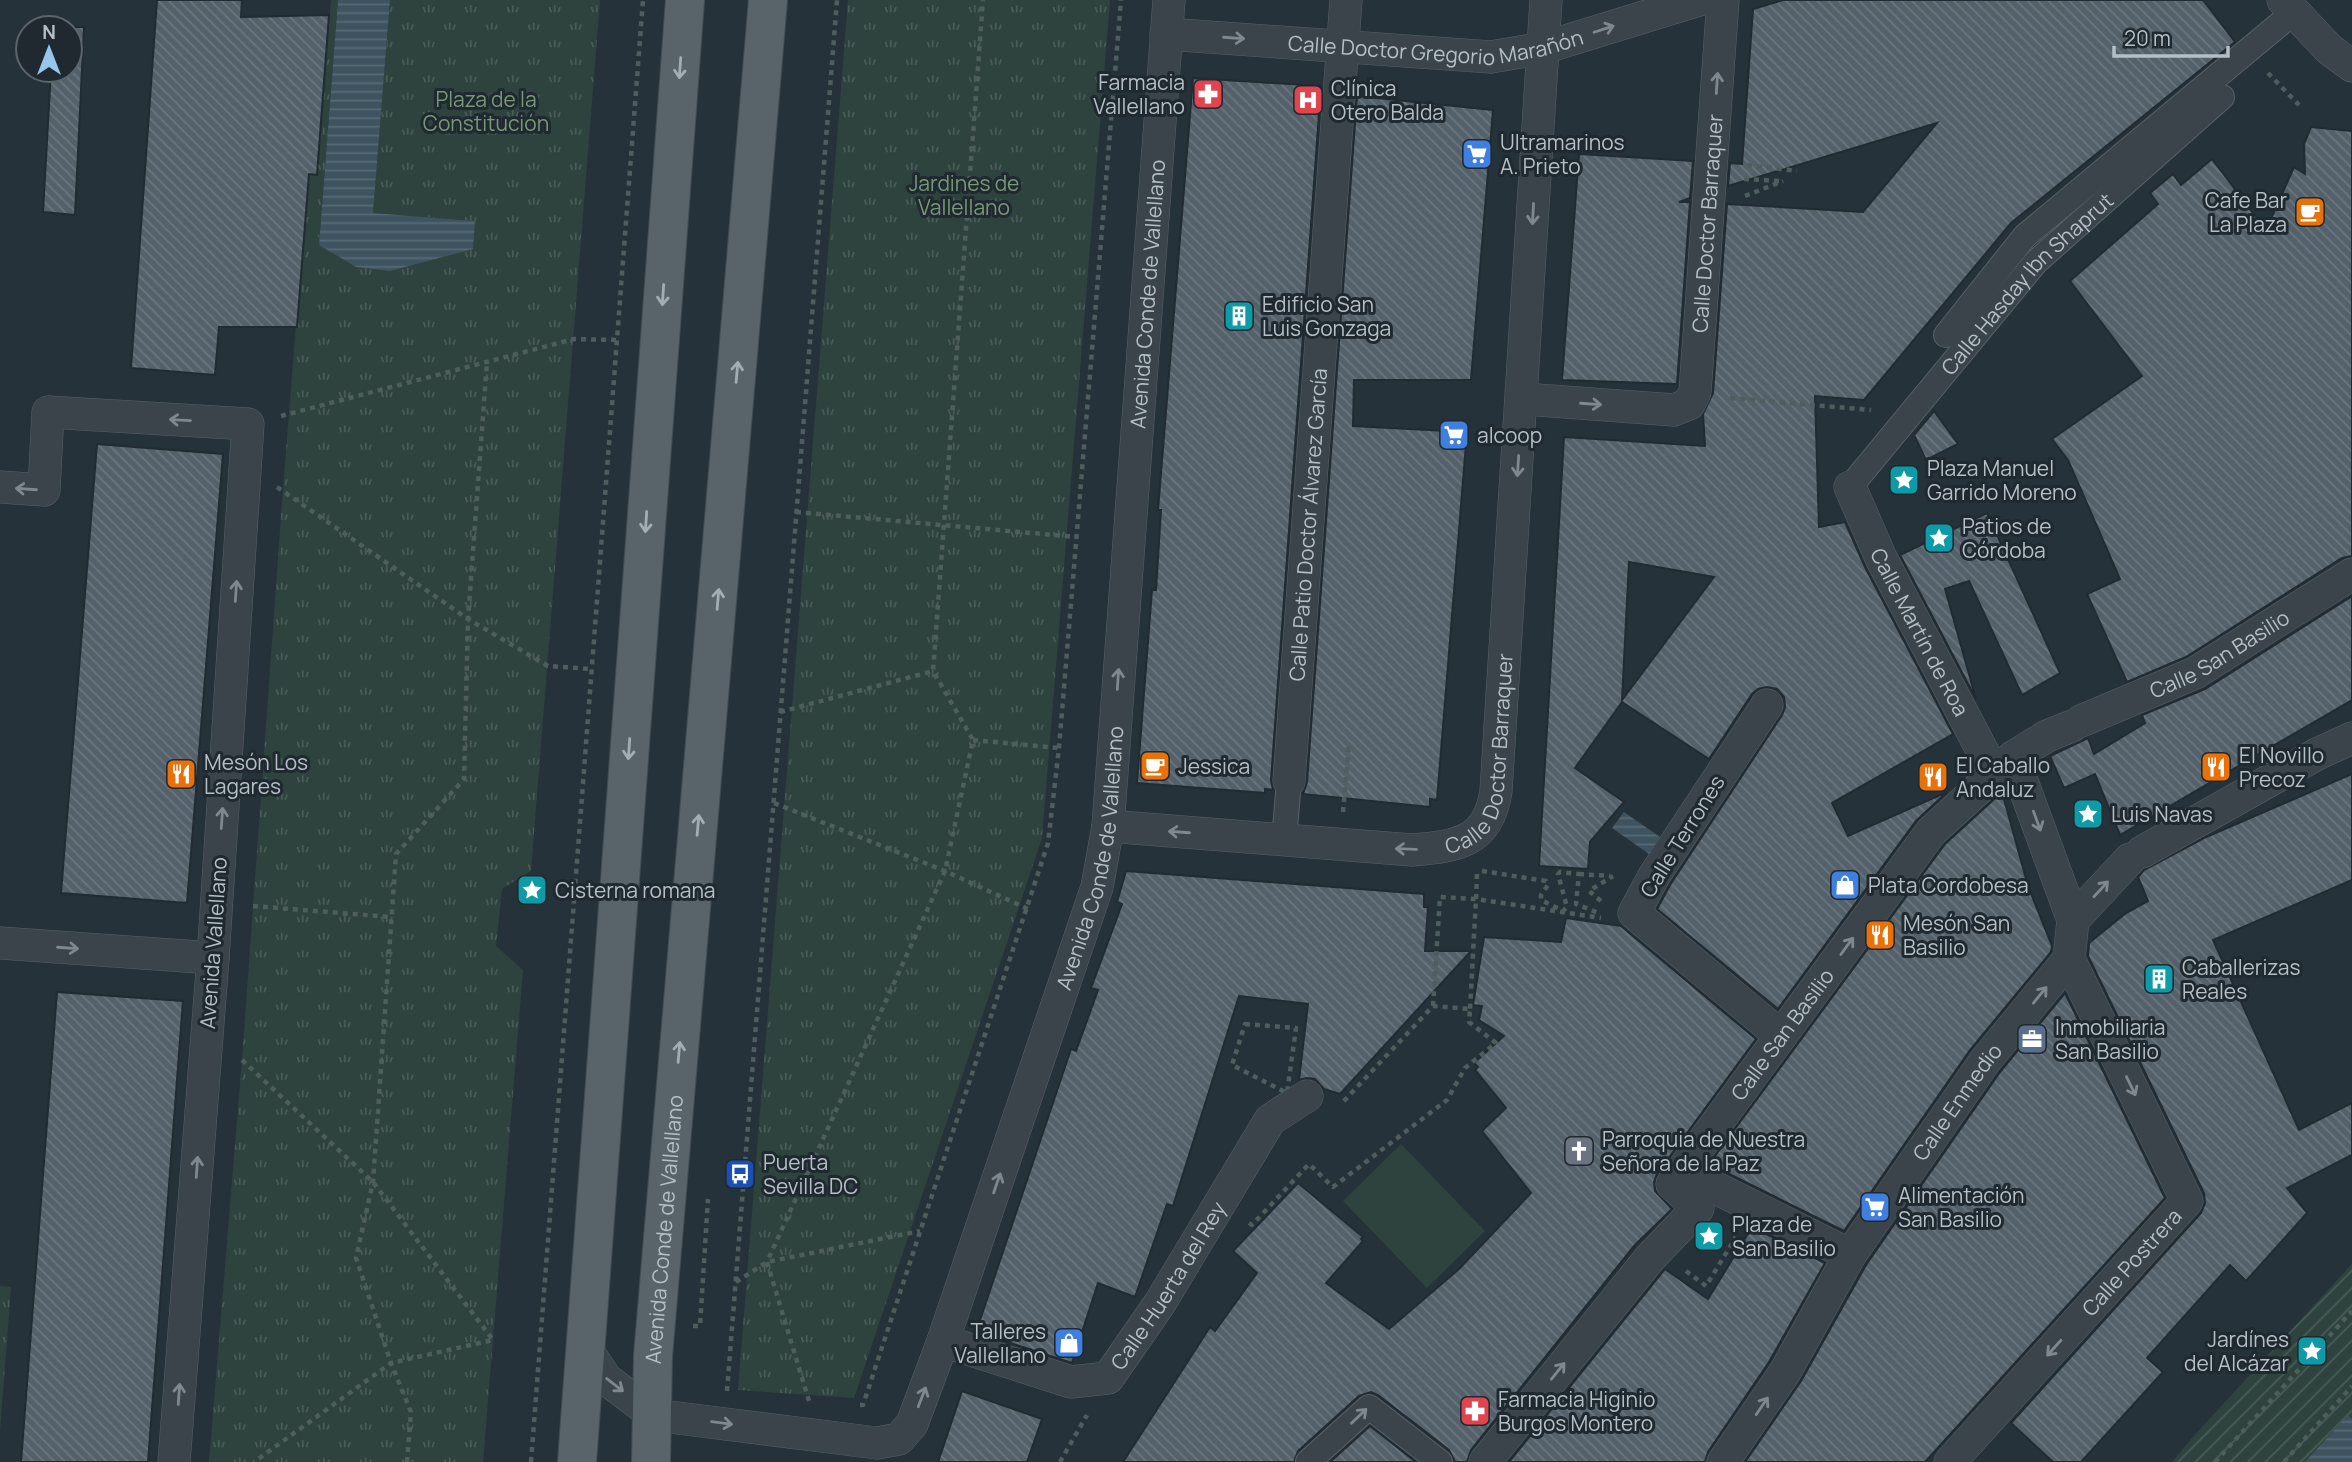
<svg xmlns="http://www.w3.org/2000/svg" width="2352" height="1462" font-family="Manrope,sans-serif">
<defs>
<pattern id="park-tufts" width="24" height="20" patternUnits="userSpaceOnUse" patternTransform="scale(1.75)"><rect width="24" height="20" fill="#2e423e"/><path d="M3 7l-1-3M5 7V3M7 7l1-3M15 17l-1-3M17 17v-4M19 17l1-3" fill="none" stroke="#4a5c58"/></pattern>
<pattern id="garden-furrows" width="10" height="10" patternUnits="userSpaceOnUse" patternTransform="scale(1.75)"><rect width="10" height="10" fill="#2e423e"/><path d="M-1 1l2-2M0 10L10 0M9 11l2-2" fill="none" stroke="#4a5c58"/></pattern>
<pattern id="water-rules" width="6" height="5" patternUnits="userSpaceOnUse" patternTransform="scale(1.75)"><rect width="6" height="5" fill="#3e5360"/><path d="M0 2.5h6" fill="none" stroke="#586a75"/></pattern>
<pattern id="building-back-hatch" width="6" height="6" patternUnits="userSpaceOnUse" patternTransform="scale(1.75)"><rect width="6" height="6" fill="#54616a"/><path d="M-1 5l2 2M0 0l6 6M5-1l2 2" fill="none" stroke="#6a767e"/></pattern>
</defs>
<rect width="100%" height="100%" fill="#26323a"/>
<g fill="url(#park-tufts)">
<polygon points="331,0 338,0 319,245 475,221 373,213 390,0 600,0 531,871 502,889 496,946 523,970 483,1462 209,1462 242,1060 283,489 308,174 317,175"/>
<polygon points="848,0 1110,0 1042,838 854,1398 738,1390"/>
<polygon points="0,1286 11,1287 0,1431"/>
</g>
<polygon fill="url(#garden-furrows)" points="2352,1264 2352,1462 2172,1462 2192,1438"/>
<polygon fill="#2e423e" points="1401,1144 1485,1231 1427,1288 1343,1201"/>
<g fill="url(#water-rules)">
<polygon points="338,0 390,0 373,213 475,221 473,249 390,271 356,267 319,245"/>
<polygon points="1624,812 1660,837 1649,854 1612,828"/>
<polygon points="2348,1415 2352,1419 2352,1462 2305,1462"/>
</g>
<g fill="url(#building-back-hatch)" stroke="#212b31" stroke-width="2" fill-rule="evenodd">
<polygon points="157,0 242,0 241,17 329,15 317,175 309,174 297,327 219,327 215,375 131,368"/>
<path d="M1783 0H2203L2235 42 2011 223 1864 400 1815 396 1819 527 1845 522 1865 567 1953 734 1832 803 1848 836 1947 792 1916 821 1778 1009 1657 909 1670 885 1782 715 1785 707 1784 697 1777 689 1767 687 1758 689 1752 694 1709 759 1622 702 1575 768 1624 802 1590 842 1588 869 1539 866 1564 437 1705 446 1703 414 1713 393 1727 204 1863 212 1937 123 1728 186 1730 163 1742 164 1753 9ZM1629 562 1714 577 1622 700Z"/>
<polygon points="54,27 84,27 75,215 43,212 51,70 70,70 70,28"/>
<polygon points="1193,78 1321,86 1271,780 1273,790 1265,789 1265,793 1137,783 1152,590 1156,590 1161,510 1158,510"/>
<polygon points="1357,96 1493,110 1471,380 1354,380 1353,426 1467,432 1437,800 1430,799 1430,807 1303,794 1307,782"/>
<polygon points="2311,127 2352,131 2352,556 2342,558 2186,657 2127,682 2087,594 2120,579 2068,460 2052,439 2142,376 2070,281 2158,204 2150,193 2173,174 2181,185 2212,159 2266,230 2294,167 2305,174 2304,144"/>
<polygon points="1579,154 1693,161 1690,198 1679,202 1690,202 1677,384 1562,380"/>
<polygon points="1934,411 1958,444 1926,460 1914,435"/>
<polygon points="97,444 223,454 187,903 61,893"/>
<polygon points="1987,513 2060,673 2022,695 1969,581 1945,589 1976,699 1900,555"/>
<polygon points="2352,596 2352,700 2120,835 2095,774 2064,788 2050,756 2088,738 2094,754 2145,723 2142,715 2205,689"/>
<polygon points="2352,774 2352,880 2213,940 2299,1130 2352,1103 2352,1155 2287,1188 2307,1213 2246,1281 2230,1265 2147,1358 2163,1372 2081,1462 2053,1462 2011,1423 2201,1213 2205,1203 2204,1193 2088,956 2089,943 2126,913 2148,901 2138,877 2144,870 2204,838"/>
<polygon points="2002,792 2028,886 2052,946 2051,952 1970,1050 1844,1231 1709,1164 1945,844"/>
<polygon points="1126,871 1424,894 1424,907 1428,907 1425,951 1471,951 1340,1094 1324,1089 1315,1079 1307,1078 1299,1080 1308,1004 1239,996 1173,1206 1167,1204 1135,1297 1098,1283 1072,1363 976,1332 1071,1049 1076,1051 1098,990 1091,988 1122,904 1117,902"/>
<polygon points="1566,918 1621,926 1756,1039 1657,1174 1654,1182 1655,1191 1672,1209 1634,1246 1471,1450 1467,1462 1455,1462 1449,1450 1378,1395 1371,1392 1359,1396 1298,1451 1294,1462 1123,1462 1210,1327 1215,1331 1257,1273 1233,1251 1298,1183 1363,1237 1361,1239 1363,1241 1326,1283 1389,1329 1459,1269 1531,1193 1482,1131 1506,1108 1475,1070 1478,1067 1474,1063 1504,1036 1479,1020 1482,1006 1473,1005 1484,937 1561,942"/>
<polygon points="57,992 183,1001 148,1462 21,1462"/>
<polygon points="2065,993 2165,1198 1925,1462 1745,1462 1801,1381 1866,1265 2000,1072"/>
<polygon points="1752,1227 1825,1263 1769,1362 1708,1452 1705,1462 1509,1462 1665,1269 1708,1299"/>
<polygon points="962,1391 1042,1419 1027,1462 938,1462"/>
<polygon points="1370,1426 1416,1462 1330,1462"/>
</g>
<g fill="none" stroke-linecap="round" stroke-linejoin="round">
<g stroke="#586268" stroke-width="26">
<g id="pedestrian">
<polyline points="1946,335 2025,236 2293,13"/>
<path id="s1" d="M1850 487 2036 262 2222 97"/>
<polyline points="1284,840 1289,781"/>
<polyline points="1308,1462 1369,1407 1440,1462"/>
</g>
</g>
<g stroke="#586268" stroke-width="33">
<g id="minor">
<polyline points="2283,0 2329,49 2352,66"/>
<path id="s2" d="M1166 34 1491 57 1543 48 1699 0"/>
<path id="s3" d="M1523 399 1674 410 1689 404 1695 392 1723 0"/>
<polyline points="0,487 44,490 48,412 248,424 213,958 174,1462"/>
<path id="s4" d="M1850 487 1881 558 1994 773"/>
<polyline points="1767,705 1654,876 1634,913 1781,1036"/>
<path id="s5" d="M2081 721 2195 673 2352 574"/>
<path id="s6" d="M1289 781 1346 0"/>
<path id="s7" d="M1108 826 1412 850C1457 846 1488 843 1496 791L1546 0"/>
<polyline points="2142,852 2317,754 2352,738"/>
<polyline points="2073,920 2130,859"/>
<polyline points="0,943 213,958"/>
<polyline points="1682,1171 1850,1255"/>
<path id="s8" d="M943 1341 1071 1382 1108 1378 1160 1303 1270 1120 1307 1096"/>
<path id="s9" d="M584 1346 606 1379 654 1415 877 1443 899 1439 912 1424 943 1341 1097 887 1108 826 1169 0"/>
<path id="s10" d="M1485 1462 1650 1258 1698 1208 1672 1184 1931 832 2013 757 2047 736 2072 726"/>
<path id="s11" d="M1723 1462 1785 1372 1850 1255 1985 1061 2069 959 2073 920 2013 757"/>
<path id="s12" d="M1950 1462 2187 1201 2069 959"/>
</g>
</g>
<g stroke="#434d53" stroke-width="40">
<g id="primary">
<polyline points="577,1462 685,0"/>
<path id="s13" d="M651 1462 653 1356 768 0"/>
</g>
</g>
<g stroke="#4d5e5d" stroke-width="4.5" stroke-dasharray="5 5" stroke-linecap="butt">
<polyline points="2268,73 2299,105"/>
<polyline points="1747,165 1797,171"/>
<polyline points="1744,179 1780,181"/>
<polyline points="1745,196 1783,181"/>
<polyline points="1730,398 1871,410"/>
<polyline points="281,416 574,339 617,340"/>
<polyline points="277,487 468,619 548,666 592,669"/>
<polyline points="796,512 1076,537"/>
<polyline points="780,712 933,671"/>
<polyline points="973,740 1059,748"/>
<polyline points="774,803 945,871 1028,909"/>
<polyline points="1343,812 1349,743"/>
<polyline points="1482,871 1546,881 1548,885 1541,895 1541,900 1563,911 1567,907 1558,874 1560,872 1579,874 1576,904 1601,914"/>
<polyline points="1477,874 1476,899 1601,918"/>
<polyline points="1579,874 1610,876"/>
<polyline points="1601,901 1589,891 1613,876"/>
<polyline points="253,906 391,917"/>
<polyline points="1433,1006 1440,897 1476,899 1470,1009"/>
<polygon points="1245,1024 1296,1028 1287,1093 1232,1065"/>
<polyline points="242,1060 373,1182 493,1340 391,1363 254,1462"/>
<polyline points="1249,1223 1252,1225 1309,1164 1333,1187 1447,1100 1465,1068 1496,1043 1469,1022 1470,1009 1433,1006 1343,1102 1341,1102"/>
<polyline points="1686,1271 1706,1286 1736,1237"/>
<polyline points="736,1282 767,1262 920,1231"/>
<polyline points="693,1326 700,1326 708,1199"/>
<polyline points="727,1391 837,0"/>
<polyline points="809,1401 767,1262 945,871 973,740 933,671 983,0"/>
<polyline points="860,1405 863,1405 1048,843 1059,748 1121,0"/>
<polyline points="407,1462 411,1412 391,1363 356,1258 373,1182 396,854 464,779 468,619 487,362"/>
<polyline points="531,1462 643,0"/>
<polyline points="1060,1462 1087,1415"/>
<polyline points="2215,1462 2352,1311"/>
<polyline points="2284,1462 2352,1386"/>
</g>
<use href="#pedestrian" stroke="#3a444a" stroke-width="24"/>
<use href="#minor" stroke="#3a444a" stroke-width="32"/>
<use href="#primary" stroke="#58636a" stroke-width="38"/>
</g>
<defs><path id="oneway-shaft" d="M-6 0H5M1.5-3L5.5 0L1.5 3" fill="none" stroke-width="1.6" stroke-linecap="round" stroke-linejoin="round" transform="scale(1.75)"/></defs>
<g stroke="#7e888e">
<use href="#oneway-shaft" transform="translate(1604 29) rotate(-18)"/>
<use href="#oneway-shaft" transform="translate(1234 38) rotate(4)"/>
<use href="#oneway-shaft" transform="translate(1717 83) rotate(-86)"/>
<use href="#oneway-shaft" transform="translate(1533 214) rotate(93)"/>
<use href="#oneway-shaft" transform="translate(1591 404) rotate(4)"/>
<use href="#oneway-shaft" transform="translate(180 420) rotate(-177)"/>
<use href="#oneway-shaft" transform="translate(1518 466) rotate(94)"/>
<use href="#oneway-shaft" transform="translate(26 489) rotate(-176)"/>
<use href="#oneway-shaft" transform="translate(236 591) rotate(-86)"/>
<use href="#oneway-shaft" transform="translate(1118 679) rotate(-86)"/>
<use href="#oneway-shaft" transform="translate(222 818) rotate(-86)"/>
<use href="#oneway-shaft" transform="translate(2037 821) rotate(70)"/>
<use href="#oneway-shaft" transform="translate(1179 832) rotate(-176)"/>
<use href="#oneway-shaft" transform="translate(1406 849) rotate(-178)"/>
<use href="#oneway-shaft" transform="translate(2101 889) rotate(-47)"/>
<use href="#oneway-shaft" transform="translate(1847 946) rotate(-54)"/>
<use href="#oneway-shaft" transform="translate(68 948) rotate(4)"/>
<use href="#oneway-shaft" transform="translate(2040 995) rotate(-51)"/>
<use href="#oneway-shaft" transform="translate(2131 1086) rotate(64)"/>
<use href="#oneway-shaft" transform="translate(197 1167) rotate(-86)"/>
<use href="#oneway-shaft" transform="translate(997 1183) rotate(-71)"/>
<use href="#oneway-shaft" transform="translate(2054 1348) rotate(132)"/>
<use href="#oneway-shaft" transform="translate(1558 1371) rotate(-51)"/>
<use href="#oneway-shaft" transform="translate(615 1385) rotate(38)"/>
<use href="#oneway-shaft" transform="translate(179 1394) rotate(-86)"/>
<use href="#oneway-shaft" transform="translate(922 1397) rotate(-69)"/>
<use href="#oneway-shaft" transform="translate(1762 1406) rotate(-56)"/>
<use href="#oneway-shaft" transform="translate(1359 1416) rotate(-44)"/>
<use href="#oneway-shaft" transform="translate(722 1423) rotate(7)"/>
</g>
<g stroke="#a2adb4">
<use href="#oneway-shaft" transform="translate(680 68) rotate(94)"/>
<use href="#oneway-shaft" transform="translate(663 295) rotate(94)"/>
<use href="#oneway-shaft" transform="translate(737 372) rotate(-85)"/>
<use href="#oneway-shaft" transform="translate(646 522) rotate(94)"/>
<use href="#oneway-shaft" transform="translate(718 599) rotate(-85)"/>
<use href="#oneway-shaft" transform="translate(629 749) rotate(94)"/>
<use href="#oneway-shaft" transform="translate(698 825) rotate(-85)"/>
<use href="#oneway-shaft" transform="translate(679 1052) rotate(-85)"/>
</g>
<defs>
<g id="pharmacy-square" transform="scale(1.575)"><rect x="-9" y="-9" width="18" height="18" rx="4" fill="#e0444e" stroke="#1f292f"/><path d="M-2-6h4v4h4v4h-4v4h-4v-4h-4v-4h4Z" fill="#fff"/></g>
<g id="hospital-square" transform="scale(1.575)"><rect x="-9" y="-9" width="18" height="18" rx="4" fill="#e0444e" stroke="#1f292f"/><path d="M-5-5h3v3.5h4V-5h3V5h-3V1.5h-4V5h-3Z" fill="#fff"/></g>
<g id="supermarket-square" transform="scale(1.575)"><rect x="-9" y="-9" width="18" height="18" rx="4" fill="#3f7fe0" stroke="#1f292f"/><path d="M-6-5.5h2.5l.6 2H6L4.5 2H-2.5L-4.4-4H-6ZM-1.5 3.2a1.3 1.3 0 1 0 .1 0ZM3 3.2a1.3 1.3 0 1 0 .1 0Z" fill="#fff"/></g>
<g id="cafe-square" transform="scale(1.575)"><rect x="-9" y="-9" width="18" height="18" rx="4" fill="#e8710a" stroke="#1f292f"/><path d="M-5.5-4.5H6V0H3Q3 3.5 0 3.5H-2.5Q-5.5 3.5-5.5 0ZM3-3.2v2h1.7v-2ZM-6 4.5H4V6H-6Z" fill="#fff"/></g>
<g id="building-square" transform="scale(1.575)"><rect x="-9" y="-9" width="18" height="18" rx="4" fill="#0f9aa8" stroke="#1f292f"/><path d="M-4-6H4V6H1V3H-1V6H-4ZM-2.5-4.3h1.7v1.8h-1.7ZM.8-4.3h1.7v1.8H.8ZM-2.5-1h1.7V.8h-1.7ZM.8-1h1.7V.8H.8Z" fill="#fff"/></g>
<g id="sight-square" transform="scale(1.575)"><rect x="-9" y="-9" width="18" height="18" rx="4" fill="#0f9aa8" stroke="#1f292f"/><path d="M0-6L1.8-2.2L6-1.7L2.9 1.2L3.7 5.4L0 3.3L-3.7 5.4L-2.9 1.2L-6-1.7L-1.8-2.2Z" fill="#fff"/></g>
<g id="restaurant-square" transform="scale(1.575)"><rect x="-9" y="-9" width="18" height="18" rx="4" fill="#e8710a" stroke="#1f292f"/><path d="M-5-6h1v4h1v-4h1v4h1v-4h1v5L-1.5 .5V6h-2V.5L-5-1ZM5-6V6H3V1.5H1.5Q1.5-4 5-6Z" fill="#fff"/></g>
<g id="shop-square" transform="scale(1.575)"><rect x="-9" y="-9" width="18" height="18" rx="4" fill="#3f7fe0" stroke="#1f292f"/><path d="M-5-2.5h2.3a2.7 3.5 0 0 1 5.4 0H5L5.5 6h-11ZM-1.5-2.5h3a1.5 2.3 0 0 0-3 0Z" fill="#fff"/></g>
<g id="office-square" transform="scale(1.575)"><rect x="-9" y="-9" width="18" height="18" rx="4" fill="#5c6f8a" stroke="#1f292f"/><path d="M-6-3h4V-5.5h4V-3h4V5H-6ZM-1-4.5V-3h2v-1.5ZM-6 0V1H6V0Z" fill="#fff"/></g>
<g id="church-square" transform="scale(1.575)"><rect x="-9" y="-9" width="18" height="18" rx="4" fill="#6b7280" stroke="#1f292f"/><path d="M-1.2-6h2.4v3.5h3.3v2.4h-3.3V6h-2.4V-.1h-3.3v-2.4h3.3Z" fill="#fff"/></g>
<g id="bus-square" transform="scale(1.575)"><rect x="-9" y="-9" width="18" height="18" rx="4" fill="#1a4fb4" stroke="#1f292f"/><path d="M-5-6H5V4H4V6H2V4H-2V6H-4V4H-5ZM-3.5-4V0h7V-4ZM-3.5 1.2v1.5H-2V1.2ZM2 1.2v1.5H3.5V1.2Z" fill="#fff"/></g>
</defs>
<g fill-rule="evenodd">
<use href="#pharmacy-square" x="1208" y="94"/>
<use href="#hospital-square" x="1308" y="100"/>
<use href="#supermarket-square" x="1477" y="154"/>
<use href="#cafe-square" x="2310" y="212"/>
<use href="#building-square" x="1239" y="316"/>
<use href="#supermarket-square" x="1454" y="435"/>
<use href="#sight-square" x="1904" y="480"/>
<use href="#sight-square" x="1939" y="538"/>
<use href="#cafe-square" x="1155" y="766"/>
<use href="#restaurant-square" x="2216" y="767"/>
<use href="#restaurant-square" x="181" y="774"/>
<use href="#restaurant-square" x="1933" y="777"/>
<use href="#sight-square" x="2088" y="814"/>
<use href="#shop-square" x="1845" y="885"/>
<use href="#sight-square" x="532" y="890"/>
<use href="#restaurant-square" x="1880" y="935"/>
<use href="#building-square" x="2159" y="979"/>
<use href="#office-square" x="2032" y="1039"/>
<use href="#church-square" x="1579" y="1151"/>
<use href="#bus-square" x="740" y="1174"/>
<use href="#supermarket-square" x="1875" y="1207"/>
<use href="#sight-square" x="1709" y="1236"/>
<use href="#shop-square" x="1069" y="1343"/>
<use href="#sight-square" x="2312" y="1351"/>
<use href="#pharmacy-square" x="1475" y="1411"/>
</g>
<g text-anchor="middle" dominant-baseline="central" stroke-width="6" stroke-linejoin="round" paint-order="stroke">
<g font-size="21" fill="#b5bfc6" stroke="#1f292f">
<text stroke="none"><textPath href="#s2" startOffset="271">Calle Doctor Gregorio Marañón</textPath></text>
<text stroke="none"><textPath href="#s3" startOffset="350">Calle Doctor Barraquer</textPath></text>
<text stroke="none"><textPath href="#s1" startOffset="270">Calle Hasday Ibn Shaprut</textPath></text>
<text stroke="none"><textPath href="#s9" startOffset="1530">Avenida Conde de Vallellano</textPath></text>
<text stroke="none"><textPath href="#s6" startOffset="257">Calle Patio Doctor Álvarez García</textPath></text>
<text stroke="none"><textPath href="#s4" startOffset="161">Calle Martín de Roa</textPath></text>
<text stroke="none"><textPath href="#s5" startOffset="154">Calle San Basilio</textPath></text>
<text stroke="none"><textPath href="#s7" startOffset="448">Calle Doctor Barraquer</textPath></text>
<text transform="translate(1682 836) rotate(-58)">Calle Terrones</text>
<text stroke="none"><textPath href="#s9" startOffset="962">Avenida Conde de Vallellano</textPath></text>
<text transform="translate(213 943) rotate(-86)">Avenida Vallellano</text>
<text stroke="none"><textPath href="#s10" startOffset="553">Calle San Basilio</textPath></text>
<text stroke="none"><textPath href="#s11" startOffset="430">Calle Enmedio</textPath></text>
<text stroke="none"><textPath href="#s13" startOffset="233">Avenida Conde de Vallellano</textPath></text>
<text stroke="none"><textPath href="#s12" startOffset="270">Calle Postrera</textPath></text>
<text stroke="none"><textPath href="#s8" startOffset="282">Calle Huerta del Rey</textPath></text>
</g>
<g font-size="21" fill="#b5bfc6" stroke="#1f292f" text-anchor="start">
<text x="1185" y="82" text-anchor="end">Farmacia<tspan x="1185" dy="24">Vallellano</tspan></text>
<text x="1331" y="88">Clínica<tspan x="1331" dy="24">Otero Balda</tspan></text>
<text x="1500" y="142">Ultramarinos<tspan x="1500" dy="24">A. Prieto</tspan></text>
<text x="2287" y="200" text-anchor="end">Cafe Bar<tspan x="2287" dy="24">La Plaza</tspan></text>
<text x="1262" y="304">Edificio San<tspan x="1262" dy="24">Luis Gonzaga</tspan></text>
<text x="1477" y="435">alcoop</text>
<text x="1927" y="468">Plaza Manuel<tspan x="1927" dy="24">Garrido Moreno</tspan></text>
<text x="1962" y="526">Patios de<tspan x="1962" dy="24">Córdoba</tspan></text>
<text x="2239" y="755">El Novillo<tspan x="2239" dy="24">Precoz</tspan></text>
<text x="204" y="762">Mesón Los<tspan x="204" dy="24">Lagares</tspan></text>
<text x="1956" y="765">El Caballo<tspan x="1956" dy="24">Andaluz</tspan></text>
<text x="1178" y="766">Jessica</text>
<text x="2111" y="814">Luis Navas</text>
<text x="1868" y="885">Plata Cordobesa</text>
<text x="555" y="890">Cisterna romana</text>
<text x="1903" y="923">Mesón San<tspan x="1903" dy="24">Basilio</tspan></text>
<text x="2182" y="967">Caballerizas<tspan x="2182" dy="24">Reales</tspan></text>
<text x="2055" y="1027">Inmobiliaria<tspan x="2055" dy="24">San Basilio</tspan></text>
<text x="1602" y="1139">Parroquia de Nuestra<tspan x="1602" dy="24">Señora de la Paz</tspan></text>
<text x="763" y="1162">Puerta<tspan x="763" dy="24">Sevilla DC</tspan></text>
<text x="1898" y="1195">Alimentación<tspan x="1898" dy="24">San Basilio</tspan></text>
<text x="1732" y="1224">Plaza de<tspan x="1732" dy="24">San Basilio</tspan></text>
<text x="1046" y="1331" text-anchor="end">Talleres<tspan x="1046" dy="24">Vallellano</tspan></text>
<text x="2289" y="1339" text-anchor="end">Jardínes<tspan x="2289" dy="24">del Alcázar</tspan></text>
<text x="1498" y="1399">Farmacia Higinio<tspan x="1498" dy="24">Burgos Montero</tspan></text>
</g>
<g font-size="21" fill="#779878" stroke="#1f292f">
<text x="486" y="99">Plaza de la<tspan x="486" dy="24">Constitución</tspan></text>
<text x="964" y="183">Jardines de<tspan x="964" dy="24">Vallellano</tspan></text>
</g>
</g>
<g transform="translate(49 49)"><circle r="33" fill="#1f292f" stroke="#5b656b" stroke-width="2"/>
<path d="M0-5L12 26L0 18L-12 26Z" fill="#96c6ea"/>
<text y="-10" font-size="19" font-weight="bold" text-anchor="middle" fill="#b5bfc6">N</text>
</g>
<path d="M2114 46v10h114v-10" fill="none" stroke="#b5bfc6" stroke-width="3.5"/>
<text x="2124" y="46" font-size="21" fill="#b5bfc6" stroke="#1f292f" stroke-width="5" paint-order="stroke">20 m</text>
</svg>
